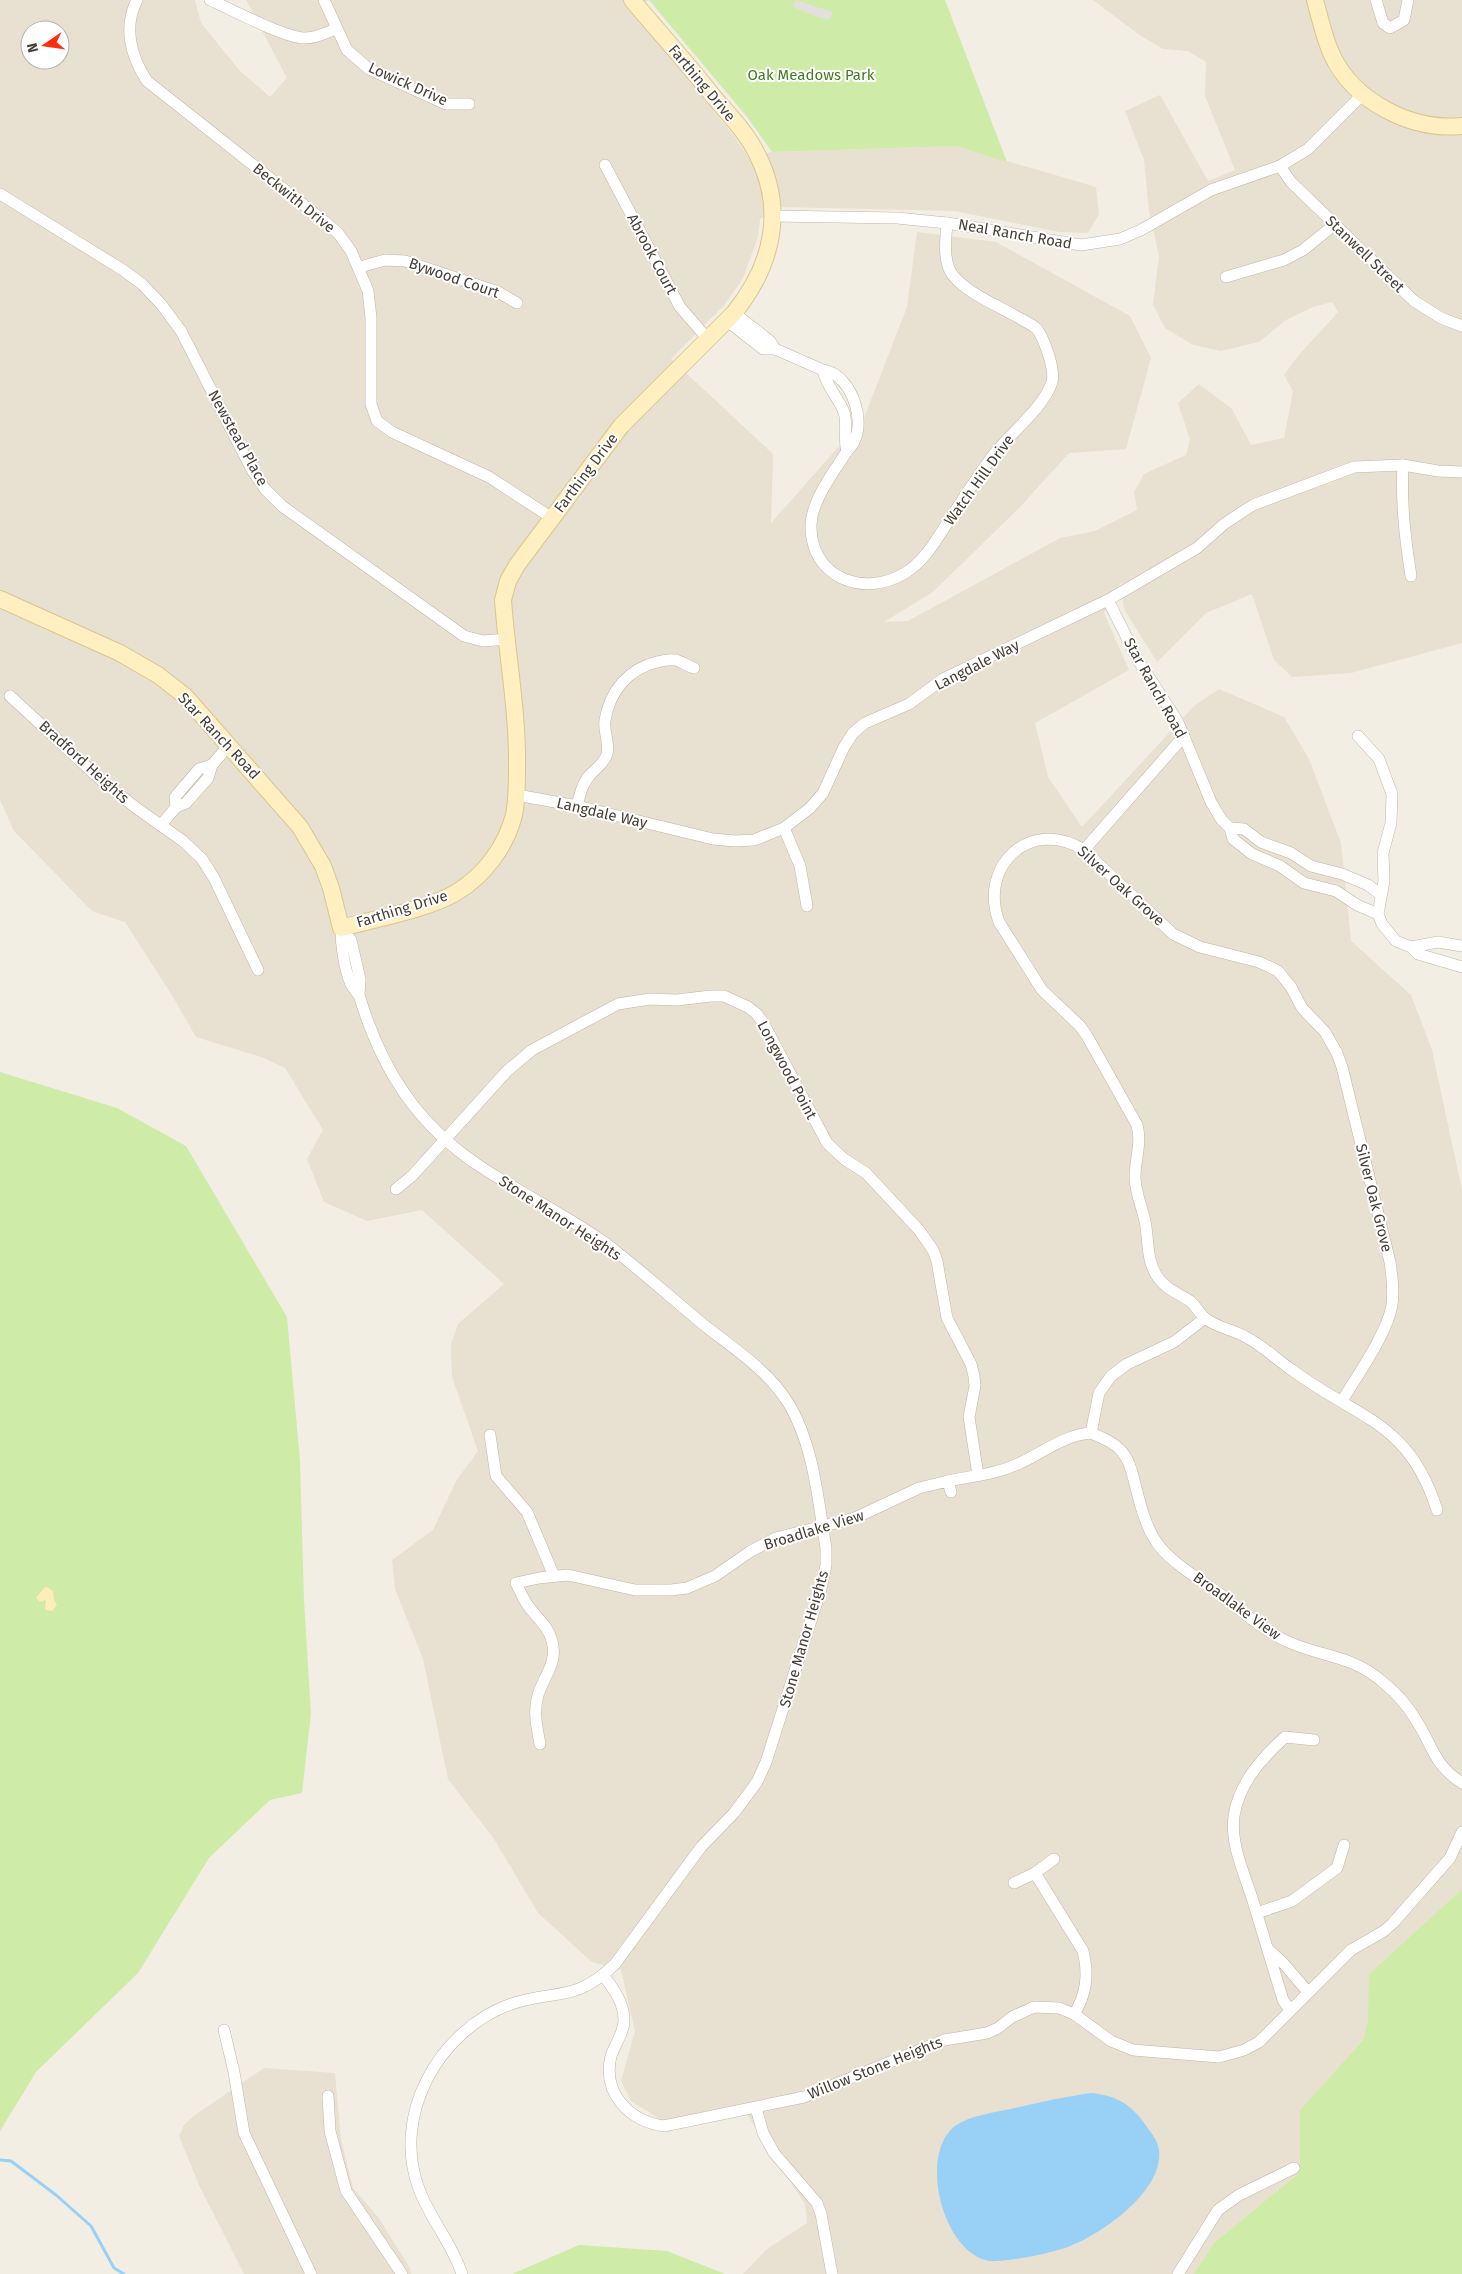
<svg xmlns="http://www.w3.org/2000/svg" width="1462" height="2274" font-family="'Fira Sans',sans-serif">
<rect width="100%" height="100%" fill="#f3eee3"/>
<g fill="#e8e0d0" fill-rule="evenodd">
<path d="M0 0H195L201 23 240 71 270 97 287 78 246 0H649L630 10 733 135 749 158 772 152 956 146 1096 187 1099 214 1088 233 1059 232 955 211 782 207 760 219 758 237 743 278 725 304 671 359 773 454 771 523 864 418 907 307 917 232 996 242 1130 316 1151 358 1126 449 1069 453 1021 506 933 592 884 622 908 621 1060 538 1095 531 1137 510 1134 492 1144 474 1186 455 1190 439 1178 403 1199 384 1232 409 1251 445 1284 438 1293 391 1284 375 1298 356 1338 312 1332 302 1313 307 1286 320 1259 342 1221 351 1193 345 1165 328 1153 305 1159 256 1149 210 1144 160 1125 111 1160 95 1208 181 1235 170 1205 96 1206 62 1188 51 1163 49 1138 34 1093 0H1462V643L1351 673 1292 677 1274 660 1252 594 1206 613 1157 662 1124 609 1121 582 1104 613 1129 670 1035 723 1048 777 1082 827 1194 706 1219 689 1284 717 1309 759 1341 843 1351 941 1411 995 1432 1050 1462 1190V1889L1369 1974 1371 2011 1363 2040 1300 2110V2172L1214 2243 1194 2274H743L767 2249 807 2223 805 2204 748 2116 744 2104 663 2121 631 2101 621 2081 635 2031 621 1970 592 1962 538 1913 494 1839 448 1779 423 1659 395 1589 392 1560 433 1530 456 1481 478 1451 452 1377 451 1344 458 1324 504 1284 422 1210 367 1221 324 1202 307 1159 323 1130 285 1068 261 1057 196 1037 173 997 125 922 92 911 14 831 0 800ZM30 30H60V60H30Z"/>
<polygon points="264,2068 335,2073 341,2139 353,2188 378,2217 410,2268 411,2274 244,2274 199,2185 179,2136 184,2125 195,2115"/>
</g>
<g fill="#ceeba8">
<polygon points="649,0 945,0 1007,162 956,146 772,152 748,118"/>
<polygon points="0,1072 117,1108 186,1146 287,1317 300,1461 304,1600 311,1713 302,1793 270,1800 209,1858 138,1973 36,2072 0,2131"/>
<polygon points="1462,1889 1462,2274 1194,2274 1214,2243 1300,2172 1300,2110 1363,2040 1368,2021 1369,1974"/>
<polygon points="579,2245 667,2251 725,2274 512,2274"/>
</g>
<polygon fill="#fcedba" points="44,1588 47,1587 53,1591 54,1600 57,1605 52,1611 45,1610 46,1600 40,1602 36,1598"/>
<polygon fill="#e3e0dc" points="795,0 833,12 830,19 820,18 793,7"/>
<path fill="#99d1f6" d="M1091 2093C1118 2096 1131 2104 1147 2127 1152 2134 1158 2141 1159 2150 1164 2192 1099 2236 1065 2248 1043 2255 1020 2259 998 2261 945 2266 914 2151 958 2124 972 2116 990 2113 1005 2110 1034 2104 1062 2097 1091 2093Z"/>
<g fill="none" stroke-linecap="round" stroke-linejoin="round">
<polyline stroke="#99d1f6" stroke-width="3" points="0,2160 11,2161 56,2195 91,2226 114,2268 124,2274"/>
<g stroke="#bfb6a5" stroke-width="12">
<g id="street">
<path d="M137 0C123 27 131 57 147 81L324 221 338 233 351 251 368 291 371 318V404L377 421 392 432 489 477 552 518"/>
<path d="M210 0C233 10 279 35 302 38 314 39 325 33 336 29"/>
<polyline points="324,0 347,50 369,69 446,104 469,104"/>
<polyline points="1376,0 1383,23 1390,28 1404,20 1408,0"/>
<polyline points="605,165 680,307 707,338"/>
<polyline points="1280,166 1291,182 1414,301 1441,318 1462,326"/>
<polyline points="0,194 123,270 142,284 161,304 181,331 252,470 265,489 282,506 464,636 483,641 508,639"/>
<polyline points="772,216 897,218 947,223 1081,245 1120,239 1141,230 1211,190 1280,166 1308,149 1363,94"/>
<polyline points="360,267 385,260 405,261 498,292 517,303"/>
<polyline points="1226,277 1284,260 1303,250 1334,225"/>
<polyline points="734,313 770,341 775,349"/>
<path d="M726 320 763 349H775L823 370C853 374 871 430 847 451 834 472 812 499 811 525 810 578 864 598 905 573 923 562 933 545 944 528 961 503 977 476 995 453 1012 432 1044 407 1052 382 1054 375 1051 363 1049 356 1046 347 1043 337 1037 329 1033 325 1026 322 1021 319 1001 307 961 291 950 271 943 256 946 238 947 223"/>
<path d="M823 370C826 386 838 397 844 412 848 425 843 438 847 451"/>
<path d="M1403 465C1401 504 1405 538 1411 576"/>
<polyline points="1108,600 1138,660 1178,722 1211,802 1221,819 1230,828 1233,839 1252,854 1280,866 1304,883 1336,891 1357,905 1378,914"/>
<polyline points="10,696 100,779 135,807 183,841 202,859 214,878 258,970"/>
<polyline points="1358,736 1379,759 1392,794 1391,823 1383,853 1384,881 1378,914 1382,924 1396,941 1411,947 1418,954 1462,967"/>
<polyline points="517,795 577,806 713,839 735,841 754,840 784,828 810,808 823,793 844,747 853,733 865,723 909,704 943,679 1108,600 1197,548 1224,524 1253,505 1354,467 1403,465 1438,471 1462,472"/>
<path d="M577 806C580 795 582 783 590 775 596 768 604 764 607 754 610 743 603 731 605 720 610 691 628 669 657 662 664 660 670 659 676 660 682 662 688 666 694 668"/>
<polyline points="176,807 175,797 199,769 212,765"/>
<polyline points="161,825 176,807 186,803 208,778 212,765 229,745"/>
<polyline points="784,828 800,866 807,906"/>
<polyline points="1230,828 1244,829 1261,842 1291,853 1311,866 1342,874 1368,885 1380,894"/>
<polyline points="1084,850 1184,736"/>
<path d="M341 928C341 945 344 968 351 984 354 990 358 993 360 998 382 1070 417 1125 481 1167 522 1194 568 1216 608 1245 639 1269 668 1295 698 1320 729 1346 767 1368 789 1404 814 1446 818 1501 826 1548V1565L821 1589 766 1762 757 1782 734 1813 701 1847 615 1964C575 2003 556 1989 511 2004 439 2030 391 2115 419 2189 430 2219 452 2243 462 2274"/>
<polyline points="341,928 351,940 360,979 359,995"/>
<polyline points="1411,947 1438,942 1462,946"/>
<polyline points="396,1189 412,1176 507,1071 532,1050 618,1004 650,999 677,1000 711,996 724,996 748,1007 757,1014 764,1024 827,1143 844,1159 866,1173 919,1230 933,1250 937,1261 947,1318 971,1364 974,1376 975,1386 969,1417 978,1475"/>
<path d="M1342 1401C1358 1374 1387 1334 1392 1305 1394 1290 1392 1276 1390 1262L1342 1067 1337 1053 1325 1032 1302 1008 1291 987 1278 971 1259 962 1200 947 1173 934 1084 850C1031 817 978 865 999 922L1042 990 1080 1026 1087 1036 1137 1125C1142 1144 1135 1158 1135 1177 1135 1192 1142 1207 1145 1221 1149 1241 1146 1259 1157 1276 1164 1288 1178 1293 1190 1301 1196 1306 1199 1313 1205 1318 1215 1327 1234 1330 1246 1337 1263 1346 1276 1359 1292 1370 1358 1419 1409 1421 1437 1510"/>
<path d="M1091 1433C1103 1438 1118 1444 1125 1456 1130 1463 1132 1472 1134 1480 1140 1503 1145 1528 1160 1547 1175 1565 1198 1578 1216 1591 1240 1609 1264 1632 1291 1643 1326 1658 1352 1655 1384 1683 1396 1693 1408 1706 1416 1720 1433 1746 1433 1764 1462 1783"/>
<polyline points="490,1435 496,1476 527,1512 554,1576"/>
<path d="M948 1481C972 1476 998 1474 1020 1463 1044 1452 1064 1435 1091 1433L1099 1393 1111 1376 1127 1364 1174 1342 1205 1318"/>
<path d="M540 1744C537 1728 533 1711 538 1695 544 1676 558 1662 552 1641 549 1627 537 1618 529 1607 523 1599 520 1591 516 1583L539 1578 568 1575 635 1590H671L687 1588 715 1576 751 1551 776 1538 855 1518 919 1488 948 1481 951 1492"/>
<path d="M1035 1873 1083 1951C1089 1974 1087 1994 1074 2014"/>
<polyline points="1014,1883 1035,1873 1054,1859"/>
<polyline points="1257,1913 1292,1901 1337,1868 1344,1845"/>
<polyline points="1268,1949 1284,1964 1308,1992"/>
<path d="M603 1975C613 1988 624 2002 624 2020 624 2033 615 2044 611 2056 602 2093 629 2121 664 2126L804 2097 944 2040 987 2033 998 2028 1012 2017 1034 2007 1059 2008 1074 2014 1111 2041 1133 2050 1219 2057 1244 2050 1259 2042 1351 1950 1384 1931 1393 1923 1450 1858 1462 1832"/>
<path d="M1290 2010 1283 2000C1273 1967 1263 1934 1253 1901 1245 1875 1230 1844 1234 1816 1239 1783 1262 1758 1285 1737L1314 1740"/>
<polyline points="224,2030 234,2072 244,2133 311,2274"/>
<polyline points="328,2096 330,2131 346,2191 402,2274"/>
<polyline points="756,2108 763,2133 774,2153 817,2203 821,2214 832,2274"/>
<polyline points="1178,2274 1218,2210 1239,2195 1294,2168"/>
</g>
</g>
<g stroke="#dac590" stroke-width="18">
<g id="secondary">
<path d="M1315 0C1320 18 1324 38 1332 55 1354 102 1412 131 1462 126"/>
<path d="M0 599 120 653 158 675 185 696 300 827 323 866 331 888 341 928C374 919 430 909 457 892 485 875 506 846 514 815 517 800 517 784 517 769 518 712 507 656 503 600L508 581 517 565 621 426 734 313C772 266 786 210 757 154 747 133 728 114 713 96 687 63 659 32 632 0"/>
</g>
</g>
<use href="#street" stroke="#fff" stroke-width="11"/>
<use href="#secondary" stroke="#ffefc1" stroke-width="16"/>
</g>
<g text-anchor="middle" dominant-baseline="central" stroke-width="4" stroke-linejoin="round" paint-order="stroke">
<g font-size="15" fill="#457b22" stroke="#fff">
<text x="811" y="75">Oak Meadows Park</text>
</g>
<g font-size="15" fill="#453e33" stroke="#fff">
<text transform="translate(702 83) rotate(50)">Farthing Drive</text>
<text transform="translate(408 84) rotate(24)">Lowick Drive</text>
<text transform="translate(294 198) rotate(39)">Beckwith Drive</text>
<text transform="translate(1015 234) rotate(10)">Neal Ranch Road</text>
<text transform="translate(652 254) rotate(62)">Abrook Court</text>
<text transform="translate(1365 254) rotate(44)">Stanwell Street</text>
<text transform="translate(454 278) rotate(19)">Bywood Court</text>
<text transform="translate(238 438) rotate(61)">Newstead Place</text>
<text transform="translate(586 473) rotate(-53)">Farthing Drive</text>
<text transform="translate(979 480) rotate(-54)">Watch Hill Drive</text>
<text transform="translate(977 665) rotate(-27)">Langdale Way</text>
<text transform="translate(1155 688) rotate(61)">Star Ranch Road</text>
<text transform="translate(219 736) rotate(47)">Star Ranch Road</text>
<text transform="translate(84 762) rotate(42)">Bradford Heights</text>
<text transform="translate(602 813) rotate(13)">Langdale Way</text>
<text transform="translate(1121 886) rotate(42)">Silver Oak Grove</text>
<text transform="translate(402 909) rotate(-17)">Farthing Drive</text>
<text transform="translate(787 1070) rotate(62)">Longwood Point</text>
<text transform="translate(1374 1198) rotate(76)">Silver Oak Grove</text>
<text transform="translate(560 1218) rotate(33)">Stone Manor Heights</text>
<text transform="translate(814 1530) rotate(-17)">Broadlake View</text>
<text transform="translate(1237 1606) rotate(36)">Broadlake View</text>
<text transform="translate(804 1639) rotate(-74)">Stone Manor Heights</text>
<text transform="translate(875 2068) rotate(-22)">Willow Stone Heights</text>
</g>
</g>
<g transform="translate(45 45) rotate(257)"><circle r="24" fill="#ffffff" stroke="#b5b2ad"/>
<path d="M0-4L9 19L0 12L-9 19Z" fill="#ff2f0e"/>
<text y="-8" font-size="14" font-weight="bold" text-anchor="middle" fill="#453e33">N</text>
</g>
</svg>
